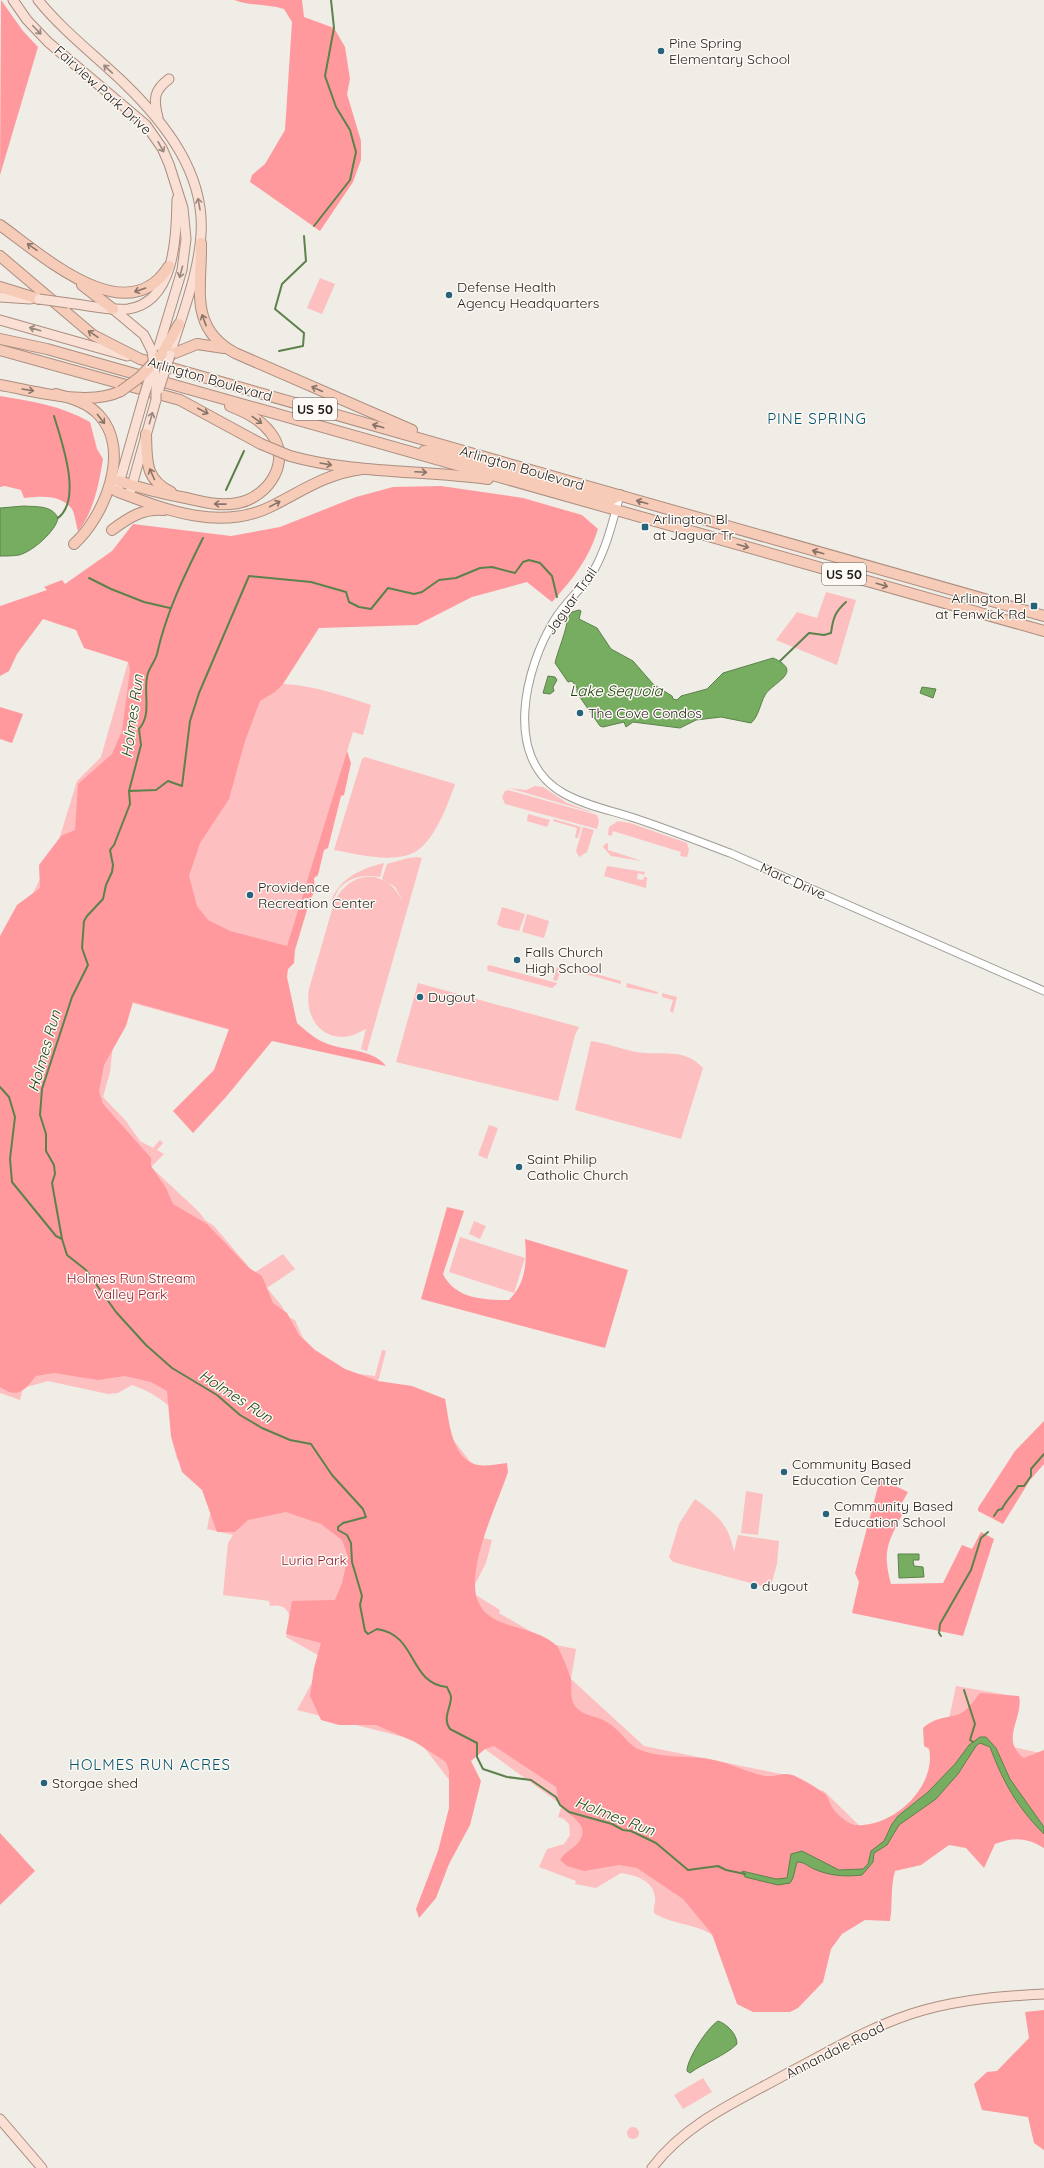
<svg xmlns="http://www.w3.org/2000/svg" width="1044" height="2168" font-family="Quicksand,sans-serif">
<rect width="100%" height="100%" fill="#f0ece6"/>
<g fill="#fdbfc0">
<polygon points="320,278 335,284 322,314 307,308"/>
<polygon points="826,592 856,600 837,665 776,640 797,612 817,618"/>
<path d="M128 662 146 722C159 718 171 715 184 710 217 697 247 683 283 684 313 685 343 696 371 705L363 735 353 732 259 1038 118 999 110 1072 103 1097 126 1121 140 1141 153 1148 160 1140 163 1143 157 1150 164 1154 151 1167 199 1212 205 1220 214 1226 254 1273 283 1254 295 1269 267 1288 281 1305 288 1317 295 1320 303 1338 335 1371 375 1376 382 1350 386 1351 378 1382 397 1388 448 1433 472 1464 474 1491 465 1534 492 1540 486 1563 471 1592 500 1610 499 1613 542 1638 541 1642 576 1649 571 1679 644 1746 781 1774 780 1783 824 1791 882 1848 956 1768 924 1746 940 1722 948 1723 956 1686 1019 1697 1009 1746 1044 1754V1848L1017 1830 984 1790 939 1812 885 1872 883 1889 846 1902 740 1955 745 1975C733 1961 724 1943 709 1933 692 1923 670 1924 654 1913 653 1907 656 1902 655 1897 653 1880 635 1875 621 1873L596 1888 575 1884 576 1881 539 1867 547 1849 564 1844 570 1835 569 1824 564 1819 558 1817 562 1805 475 1742 457 1790 419 1741 297 1710 325 1659 286 1637 290 1617C287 1607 281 1604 270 1606L269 1601 223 1595 228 1543 233 1535 207 1529 216 1483 195 1478 177 1459 171 1437 176 1415C166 1400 149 1391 132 1385L118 1393 108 1394 48 1381 23 1388 20 1400 0 1393V950L28 903 58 843 77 781 101 757Z"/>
<path d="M365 757 455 784C448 804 436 837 418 850 397 865 357 854 334 850L362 759Z"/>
<polygon points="535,786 543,787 567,803 597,814 509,788 526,790"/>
<polygon points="508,790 597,815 599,821 597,829 505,804 502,797 505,791"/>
<polygon points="528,814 550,820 547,827 527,821"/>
<polygon points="554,819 581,827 578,838 575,838 577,828 553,821"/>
<polygon points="618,821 630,823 687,843 689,850 687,857 680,856 681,852 613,831 611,836 608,835 609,827"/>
<polygon points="583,827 594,830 587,852 579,857 576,851"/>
<polygon points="608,843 608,850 642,861 611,856 603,847 605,844"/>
<path d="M417 857 422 858 421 861 367 1051 361 1049 366 1029C358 1033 351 1037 343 1037 316 1037 305 1012 309 989L334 903C343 882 366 868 388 883 394 887 398 894 402 899L395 887 382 879 387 864 408 858Z"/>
<path d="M384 863 380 877C364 874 348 877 338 890 336 894 334 899 331 901 340 878 362 868 384 863Z"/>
<polygon points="607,866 645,872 644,875 638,873 637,879 643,880 644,877 647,877 646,888 604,876"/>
<polygon points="502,907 525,914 519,931 501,927 497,924"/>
<polygon points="527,914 549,921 544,938 522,932"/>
<polygon points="489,965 557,983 557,984 552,988 488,971 487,967"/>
<polygon points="557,967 561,969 557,981 553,980"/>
<polygon points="575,968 621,981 621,984 578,972"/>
<polygon points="418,983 579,1027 575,1035 558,1101 396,1062"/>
<polygon points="627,983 658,992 657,994 626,987"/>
<polygon points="662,993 677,997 673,1013 670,1011 673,1000 662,997"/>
<path d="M591 1041C606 1043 621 1049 636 1052 661 1056 684 1047 703 1068L681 1139 575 1110Z"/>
<polygon points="489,1125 498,1128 487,1159 478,1155"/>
<polygon points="474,1221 486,1226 480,1239 469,1234"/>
<polygon points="460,1237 525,1258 514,1293 449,1272"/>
<polygon points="746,1491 763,1494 758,1535 741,1533"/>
<path d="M695 1499C717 1515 729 1524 734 1552L738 1535 779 1541 777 1564 771 1585 765 1587 673 1562 669 1557 679 1524Z"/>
<polygon points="703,2078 712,2092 683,2109 674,2095"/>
<circle cx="633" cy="2133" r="6"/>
</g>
<g fill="#ff999e">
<polygon points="1,0 23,31 38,47 0,175"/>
<path d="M234 0H302L304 17 334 28 345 47 350 79 347 94 361 141V160L353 182 320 231 250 182 252 175 265 164 285 130 292 22 284 9C267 4 250 6 234 0Z"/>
<path d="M0 396C32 401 62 406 90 422L97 449 103 459C99 483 94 512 78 531 76 525 75 514 72 509 61 494 40 496 24 498L21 490 5 486 0 487Z"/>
<path d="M441 486 523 498 582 515 598 529C589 559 572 580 552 602L527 582 472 597 417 625 319 628 283 684 275 692 260 701 245 741 229 799 200 843 189 876 197 906 208 920 230 931 287 946 347 751 351 763 344 795 341 796 328 848 324 850 318 875 314 878 315 891 310 900 295 950 294 963 288 969 287 977 297 1023C306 1031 316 1040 328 1044 346 1051 373 1049 386 1066L272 1041 226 1097 193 1133 173 1111 214 1070 229 1029 133 1002 126 1026 104 1065 99 1091 103 1104 151 1158V1166L166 1188 173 1204 207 1224 249 1268 262 1276 273 1303 287 1313 299 1335 315 1350 345 1369 378 1381 412 1386 445 1399C449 1419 451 1454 472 1463 482 1468 496 1464 507 1463L508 1472C497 1505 469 1561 476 1595 484 1632 535 1623 557 1646 560 1650 570 1674 571 1680 572 1691 569 1702 579 1710 586 1716 595 1716 603 1720 617 1726 626 1742 636 1748 659 1759 685 1755 709 1759 728 1762 746 1772 765 1776 776 1778 784 1770 797 1777 806 1781 817 1788 825 1794 829 1798 830 1805 834 1810 838 1815 848 1824 855 1825 893 1828 937 1787 929 1748L924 1746 923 1728C939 1714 953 1719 963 1712 970 1707 975 1699 980 1693L1019 1696C1024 1718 999 1740 1024 1758L1044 1750V1848C1026 1837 1013 1837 995 1844L984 1868 966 1848 949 1845 921 1865 895 1871C890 1889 893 1903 890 1921L865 1920 842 1934 831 1949 823 1982 798 2008 790 2012H753L737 2004 712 1934 683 1899 637 1868 619 1865 584 1871 567 1866 560 1860C566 1850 576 1848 580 1840 590 1824 569 1817 561 1805 558 1800 557 1792 556 1787L494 1746 485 1749 471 1761 481 1781 470 1825 449 1864 436 1898 419 1918 416 1909 438 1851 449 1808V1771L446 1762 415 1742 376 1725H339L321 1720 310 1696 314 1668 321 1643 286 1634 292 1601 335 1600 342 1583 348 1557 342 1540 321 1524 286 1512 248 1520 235 1532H217L202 1490 182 1472 171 1436 167 1391 151 1382 125 1376 98 1380 54 1373 36 1376C24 1391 18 1399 0 1387V936L17 905 40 888 39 865 61 836 75 830 78 784 112 754 122 731 130 670 128 662 84 648 76 630 43 619 17 654 9 671 0 676V606L47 590 44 587 62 580 65 584 112 551 133 524 231 536 280 527 356 497 393 487Z"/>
<polygon points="0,707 23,714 12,743 0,739"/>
<path d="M447 1207 464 1211 443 1274C455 1299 484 1300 509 1300 526 1283 527 1262 525 1239L628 1270 605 1348 421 1299Z"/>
<polygon points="1044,1421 1044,1464 1030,1480 1003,1524 978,1511 978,1508 1015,1451"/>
<path d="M880 1479 908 1492 898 1510 903 1513C888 1542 882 1551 891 1584L943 1583 962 1545 972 1549 981 1532 994 1539 963 1636 852 1613 859 1582 855 1573Z"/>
<polygon points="0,1833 35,1871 0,1905"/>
<polygon points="1044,2010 1044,2150 1034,2143 1028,2117 982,2110 974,2084 987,2072 997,2071 1029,2038 1025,2012"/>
</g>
<g fill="#76ad60" stroke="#5c824b">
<path d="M24 506C36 507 52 505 58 518 56 531 32 552 19 555 13 556 6 556 0 556V508Z"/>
<path d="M579 610 581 611 579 619 597 628 611 649 633 661 653 684 672 696 673 699 677 700 681 696 707 689 723 673 773 658C805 672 773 682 765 695 760 704 759 716 751 723L721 717 696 720 680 728 633 722 626 727 624 722 603 727 600 726 577 693V688L572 681 568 682 555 663C557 653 568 627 567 619L572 612Z"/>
<polygon points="548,676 555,677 557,680 553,687 554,691 550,694 543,693"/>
<polygon points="922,687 936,689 933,698 920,693"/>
<polygon points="898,1554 919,1554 919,1560 913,1560 914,1566 923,1567 924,1577 899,1578"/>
<path d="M980 1737H986L996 1748 1010 1779 1044 1827V1834C1017 1807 1003 1782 990 1747L980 1743 976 1746 958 1774 936 1799 899 1825 887 1845 874 1853 873 1862 862 1875C845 1877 830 1876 814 1869 807 1866 805 1862 797 1862L793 1878 790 1883 778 1885 745 1877 742 1871 776 1879 787 1878 791 1854 802 1851 839 1870 863 1869 868 1864 871 1851 884 1841 892 1824 898 1816 928 1792 955 1764 969 1745Z"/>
<path d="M718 2021C727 2024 737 2034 737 2044 725 2056 705 2062 690 2073L687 2071C687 2059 707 2028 718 2021Z"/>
</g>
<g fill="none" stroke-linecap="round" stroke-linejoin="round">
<g stroke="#5c824b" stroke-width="2">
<polyline points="314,226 350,180 356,152 350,130 336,107 325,76 334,28 331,0"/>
<polyline points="279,351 303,346 304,333 275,309 282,284 306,261 304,236"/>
<path d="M54 416C61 440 83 499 58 518"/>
<polyline points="226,490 244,451"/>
<path d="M203 538C184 576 166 613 157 654 155 661 150 667 148 673 142 692 153 713 139 729L141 745 129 791 130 804 114 845 110 850 113 865 112 872 106 885 103 899 87 916 84 921 82 948 88 965 72 997 42 1089 40 1115 46 1134V1151L54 1165 55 1174 52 1183 62 1239 67 1255 86 1270 116 1312 146 1345 172 1368 217 1395 240 1415 262 1428 290 1440 311 1444 332 1475 363 1509 366 1517 343 1523 338 1527V1530L347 1535 351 1543 352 1562 362 1596 360 1605 365 1631 368 1634 377 1629C418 1635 408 1683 447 1687 448 1690 451 1694 451 1697 451 1708 442 1718 450 1729L477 1743V1757L483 1769 507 1777 531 1780 556 1797 560 1805 569 1812 612 1824 623 1830 631 1831 656 1843 688 1870 718 1866 726 1870 745 1874"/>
<polyline points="89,578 111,589 144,602 170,608"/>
<path d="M780 661 809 633 824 635 831 633C833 618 835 612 846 602"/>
<polyline points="129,791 156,790 168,781 182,786 190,721 199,693 249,576 311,582 346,592 349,602 359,607 371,609 388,588 414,594 422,592 439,580 456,578 480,568 492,567 515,573 523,562 529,560 540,563 552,576 557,597"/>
<polyline points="0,1087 9,1097 15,1117 10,1159 12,1182 56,1236 62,1239"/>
<path d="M994 1516 998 1510 1002 1509C1006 1500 1013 1495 1018 1486H1024L1031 1476V1469L1044 1454"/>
<polyline points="941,1636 939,1633 940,1624 971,1570 981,1538 988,1532"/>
<polyline points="964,1690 975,1724 970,1740 973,1742"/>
</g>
<g stroke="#9f9b96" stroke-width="9">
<path id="minor" d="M620 495C613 520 607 547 594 570 585 586 566 601 555 619 525 667 502 758 563 793 584 805 609 810 631 817 665 828 698 841 730 853L1044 991"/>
</g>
<g stroke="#ab8e80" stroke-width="11">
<g id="major">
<polyline points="13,0 27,20 48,42 146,125 162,148 169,164 183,208 186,239 182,270 157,353"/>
<path d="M38 0C63 31 96 56 125 84 166 124 205 174 201 234 199 273 181 317 170 355"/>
<path d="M158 117C153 99 154 90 169 79"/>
<polyline points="0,297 30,299"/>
<path d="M68 303C87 305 109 311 128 309 176 302 176 235 177 199"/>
<polyline points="113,309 144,335 152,351"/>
<polyline points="0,320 127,356"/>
<polyline points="118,487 144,396"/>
<polyline points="129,496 156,400"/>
<polyline points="0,2119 42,2168"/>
<path d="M652 2168C686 2122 742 2099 790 2072 834 2049 877 2023 924 2010 964 1999 1003 1996 1044 1994"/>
</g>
</g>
<g stroke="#ab8e80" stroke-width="12">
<g id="highway">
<path d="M0 225C41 254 127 334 169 266"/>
<path d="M201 243C202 287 188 328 235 353L412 430"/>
<polyline points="0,256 93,335 140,359 1044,616"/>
<polyline points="82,285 113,309"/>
<polyline points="0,287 39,299"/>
<polyline points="0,339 47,349 1044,631"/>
<polyline points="0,350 180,400 261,444"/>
<polyline points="162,354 179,324"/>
<polyline points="170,355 197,344 224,348"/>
<path d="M0 385C36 391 88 407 121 391"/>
<path d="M56 394C71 398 88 403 99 415 132 451 104 517 74 544"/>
<path d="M146 434C147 459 144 479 171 492"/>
<polyline points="424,451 437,451 611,500 620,495"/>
<path d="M290 456C355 474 422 470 488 479"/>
<path d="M119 481C140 488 160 493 181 497 201 501 217 507 238 503 269 497 293 460 270 432 260 419 245 412 230 406"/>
<path d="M116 491C166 510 221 532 272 506 304 490 325 474 362 469"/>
<path d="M112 530C128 518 143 508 164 510"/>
</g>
</g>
<use href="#minor" stroke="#fff" stroke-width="7"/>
<use href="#major" stroke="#fae0d4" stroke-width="9"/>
<use href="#highway" stroke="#f6cbb7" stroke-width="10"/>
<g stroke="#ab8e80" stroke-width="11" stroke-linecap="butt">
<g id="major-bridge">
<polyline points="39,299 68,303"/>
<polyline points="152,351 156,381 156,400"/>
<polyline points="159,389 170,355"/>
<polyline points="144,396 153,367"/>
</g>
</g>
<g stroke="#ab8e80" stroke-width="12" stroke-linecap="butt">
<g id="highway-bridge">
<polyline points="121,391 140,377 162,354"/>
<polyline points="261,444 290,456"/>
</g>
</g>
<use href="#major-bridge" stroke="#fae0d4" stroke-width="9"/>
<use href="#highway-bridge" stroke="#f6cbb7" stroke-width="10"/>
</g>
<defs><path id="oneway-shaft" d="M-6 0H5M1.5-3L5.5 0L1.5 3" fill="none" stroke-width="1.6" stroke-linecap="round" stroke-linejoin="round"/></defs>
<g stroke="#978881">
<use href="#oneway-shaft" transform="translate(37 30) rotate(46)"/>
<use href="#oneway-shaft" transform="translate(108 69) rotate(-137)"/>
<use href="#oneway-shaft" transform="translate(161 147) rotate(61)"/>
<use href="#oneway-shaft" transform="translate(199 204) rotate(-100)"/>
<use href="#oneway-shaft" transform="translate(181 272) rotate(105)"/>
<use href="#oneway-shaft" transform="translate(35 329) rotate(-164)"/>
<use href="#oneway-shaft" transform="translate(151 418) rotate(-74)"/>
</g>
<g stroke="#8a7469">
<use href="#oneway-shaft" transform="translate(32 247) rotate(-145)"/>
<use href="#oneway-shaft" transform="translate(140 290) rotate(161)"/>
<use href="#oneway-shaft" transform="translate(204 320) rotate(-110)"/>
<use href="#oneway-shaft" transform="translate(93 334) rotate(-146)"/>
<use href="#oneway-shaft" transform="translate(317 389) rotate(-156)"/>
<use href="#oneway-shaft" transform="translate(28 390) rotate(9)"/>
<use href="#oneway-shaft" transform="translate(203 411) rotate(28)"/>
<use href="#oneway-shaft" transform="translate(101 419) rotate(52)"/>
<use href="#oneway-shaft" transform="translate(257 420) rotate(36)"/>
<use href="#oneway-shaft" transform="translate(378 426) rotate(-164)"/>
<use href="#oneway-shaft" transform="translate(326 464) rotate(10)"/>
<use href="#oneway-shaft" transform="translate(421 472) rotate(3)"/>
<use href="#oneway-shaft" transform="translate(152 474) rotate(-114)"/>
<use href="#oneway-shaft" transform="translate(642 502) rotate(-164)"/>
<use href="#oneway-shaft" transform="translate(220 504) rotate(-179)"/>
<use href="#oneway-shaft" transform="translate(275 504) rotate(-28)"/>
<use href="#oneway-shaft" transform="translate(743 546) rotate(16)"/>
<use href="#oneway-shaft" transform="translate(818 552) rotate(-164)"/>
<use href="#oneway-shaft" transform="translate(882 585) rotate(16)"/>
</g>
<g fill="#27637a" stroke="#fdf9f4" stroke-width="1.5">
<circle cx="661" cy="51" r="4"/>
<circle cx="449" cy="295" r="4"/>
<rect x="641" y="523" width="8" height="8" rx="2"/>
<rect x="1030" y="602" width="8" height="8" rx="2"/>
<circle cx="580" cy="713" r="4"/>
<circle cx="250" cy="895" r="4"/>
<circle cx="517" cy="960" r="4"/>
<circle cx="420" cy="997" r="4"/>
<circle cx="519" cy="1167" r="4"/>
<circle cx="784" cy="1472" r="4"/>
<circle cx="826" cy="1514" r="4"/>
<circle cx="754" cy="1586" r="4"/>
<circle cx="44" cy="1783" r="4"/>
</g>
<g text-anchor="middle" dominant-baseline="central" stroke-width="3" stroke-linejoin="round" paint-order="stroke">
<g fill="#fdf9f4" stroke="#625f5c" stroke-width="1">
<rect x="293" y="398" width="44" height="22" rx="3"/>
<rect x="822" y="563" width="44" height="22" rx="3"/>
</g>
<g font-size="13" font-weight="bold" fill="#1f1d1b">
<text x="315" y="409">US 50</text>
<text x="844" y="574">US 50</text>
</g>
<g font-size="14" fill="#1f1d1b" stroke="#fdf9f4" text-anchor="start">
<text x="669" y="43">Pine Spring<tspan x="669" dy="16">Elementary School</tspan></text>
<text x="457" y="287">Defense Health<tspan x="457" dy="16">Agency Headquarters</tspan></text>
<text x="653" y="519">Arlington Bl<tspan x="653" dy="16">at Jaguar Tr</tspan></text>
<text x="1026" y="598" text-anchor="end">Arlington Bl<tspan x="1026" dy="16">at Fenwick Rd</tspan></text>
<text x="588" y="713">The Cove Condos</text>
<text x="258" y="887">Providence<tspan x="258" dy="16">Recreation Center</tspan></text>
<text x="525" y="952">Falls Church<tspan x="525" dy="16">High School</tspan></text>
<text x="428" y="997">Dugout</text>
<text x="527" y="1159">Saint Philip<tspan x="527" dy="16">Catholic Church</tspan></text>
<text x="792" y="1464">Community Based<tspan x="792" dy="16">Education Center</tspan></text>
<text x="834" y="1506">Community Based<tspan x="834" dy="16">Education School</tspan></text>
<text x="762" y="1586">dugout</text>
<text x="52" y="1783">Storgae shed</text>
</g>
<g font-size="14" fill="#1f1d1b" stroke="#fdf9f4">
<text transform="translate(103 90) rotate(42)">Fairview Park Drive</text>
<text transform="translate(210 379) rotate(16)">Arlington Boulevard</text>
<text transform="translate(522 468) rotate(16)">Arlington Boulevard</text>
<text transform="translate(571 601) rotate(-55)">Jaguar Trail</text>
<text transform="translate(793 881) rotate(24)">Marc Drive</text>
<text transform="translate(835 2050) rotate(-27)">Annandale Road</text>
</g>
<g font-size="14" fill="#911b30" stroke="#fdf9f4">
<text x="131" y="1278">Holmes Run Stream<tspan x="131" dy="16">Valley Park</tspan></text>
<text x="314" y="1560">Luria Park</text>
</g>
<g font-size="15" letter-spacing="1" fill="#02546e" stroke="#fdf9f4">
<text x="817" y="418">PINE SPRING</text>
<text x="150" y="1764">HOLMES RUN ACRES</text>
</g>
<g font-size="15" font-style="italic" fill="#224611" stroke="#fdf9f4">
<text x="616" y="690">Lake Sequoia</text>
<text transform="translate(132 716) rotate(-82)">Holmes Run</text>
<text transform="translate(44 1051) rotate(-74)">Holmes Run</text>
<text transform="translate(236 1396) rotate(33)">Holmes Run</text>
<text transform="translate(615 1816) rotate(21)">Holmes Run</text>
</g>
</g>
</svg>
